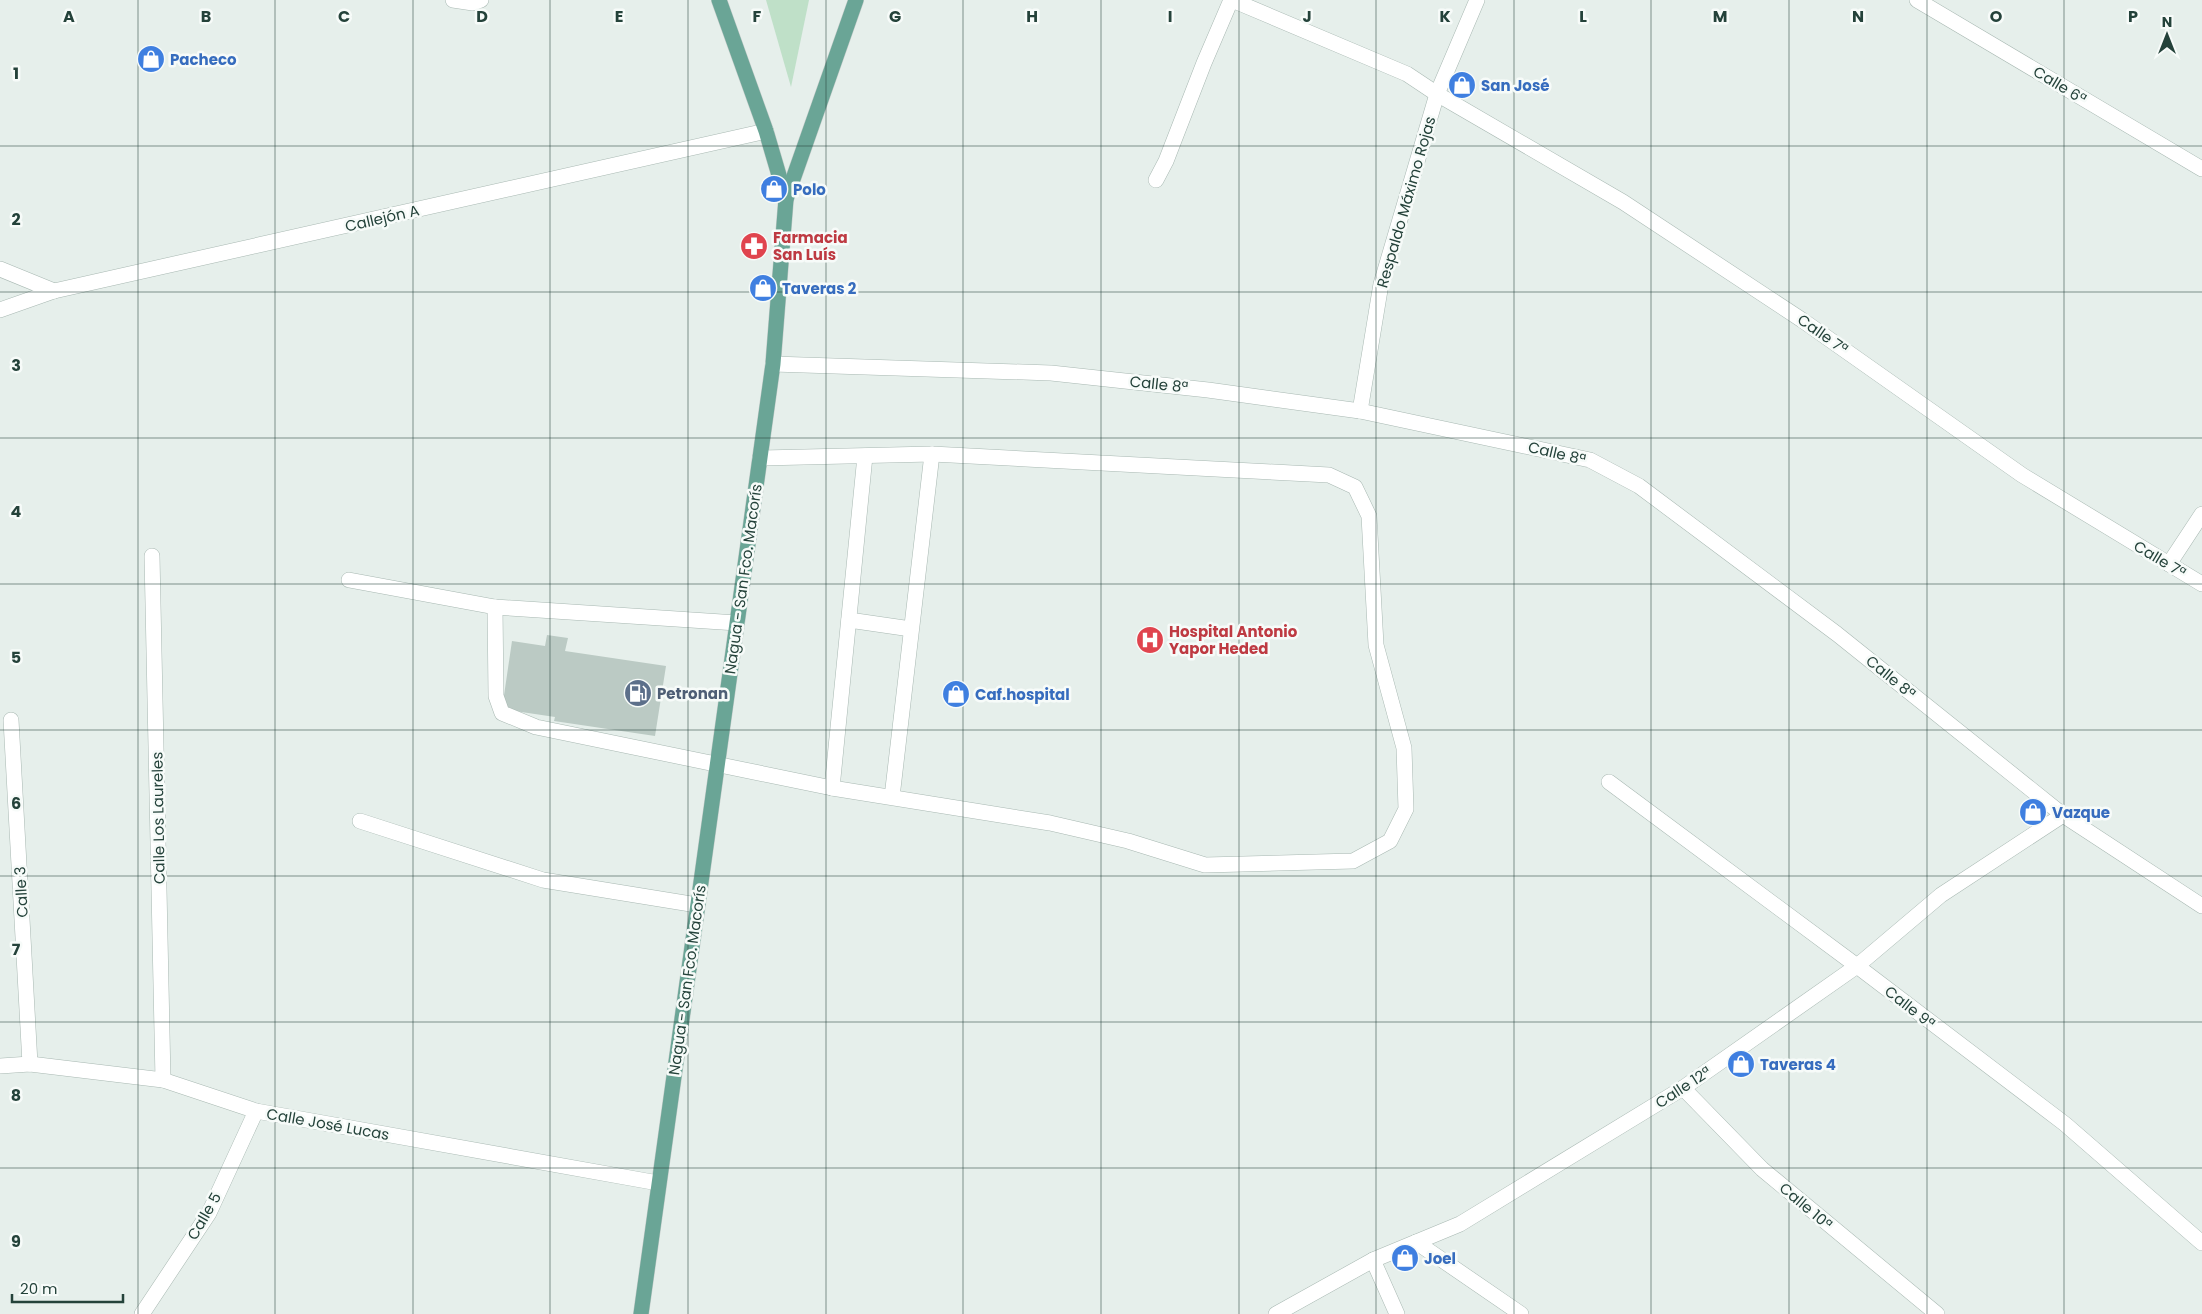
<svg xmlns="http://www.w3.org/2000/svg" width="2202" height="1314" font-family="Poppins,sans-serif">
<rect width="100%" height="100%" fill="#e6efeb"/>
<polygon fill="#bfe0c8" points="766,0 809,0 791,87"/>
<polygon fill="#bbcac4" points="547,635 568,638 565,651 666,666 655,736 554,721 555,717 502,709 512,641 545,646"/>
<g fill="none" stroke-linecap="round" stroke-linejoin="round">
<g stroke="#a8b8b2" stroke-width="16">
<g id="minor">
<polyline points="453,0 473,3 481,0"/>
<polyline points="1232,0 1407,74 1437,94 1623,202 1802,320 2022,475 2202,584"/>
<polyline points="1917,0 2202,169"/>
<polyline points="1156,180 1166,161 1204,63 1231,0"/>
<polyline points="0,269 54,291"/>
<polyline points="0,310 54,291 766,131"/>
<polyline points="773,364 1051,373 1208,390 1360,411 1590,460 1639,486 1837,634 2063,815 2202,906"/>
<polyline points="1360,411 1381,284 1437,94 1477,0"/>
<polyline points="152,556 163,1080"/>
<polyline points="2169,564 2202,514"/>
<polyline points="349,580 495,607 737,623"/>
<polyline points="495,607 496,696 502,713 536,727 832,788 1050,823 1128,841 1205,865 1353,861 1390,841 1406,809 1404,748 1376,645 1369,516 1355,487 1329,475 932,454 760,458"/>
<polyline points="849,620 911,629"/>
<polyline points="11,720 30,1064"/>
<polyline points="1609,782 1857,966 2065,1124 2202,1243"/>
<polyline points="832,788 865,456"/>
<polyline points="892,797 932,454"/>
<polyline points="360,821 543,880 697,905"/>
<polyline points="0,1066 30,1064 163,1080 256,1111 658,1183"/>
<polyline points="1683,1088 1762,1169 1937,1314"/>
<polyline points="1416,1242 1521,1314"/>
<polyline points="1373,1260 1397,1314"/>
<polyline points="142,1314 209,1213 256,1111"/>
<polyline points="1276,1314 1373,1260 1460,1224 1683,1088 1857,966 1941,895 2063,815"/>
</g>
</g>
<g stroke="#c2cac8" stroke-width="16">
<g id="major">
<polyline points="786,199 856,0"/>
<polyline points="641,1314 773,364 786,199 766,131 719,0"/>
</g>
</g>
<use href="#minor" stroke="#fff" stroke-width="15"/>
<use href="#major" stroke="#6aa596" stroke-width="15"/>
</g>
<path fill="none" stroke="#24423a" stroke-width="1" stroke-opacity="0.55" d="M138 0V1314M275 0V1314M413 0V1314M550 0V1314M688 0V1314M826 0V1314M963 0V1314M1101 0V1314M1239 0V1314M1376 0V1314M1514 0V1314M1651 0V1314M1789 0V1314M1927 0V1314M2064 0V1314M0 146H2202M0 292H2202M0 438H2202M0 584H2202M0 730H2202M0 876H2202M0 1022H2202M0 1168H2202"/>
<defs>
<g id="shop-disc" transform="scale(1.4375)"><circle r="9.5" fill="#3f7fe0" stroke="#f7fbf9"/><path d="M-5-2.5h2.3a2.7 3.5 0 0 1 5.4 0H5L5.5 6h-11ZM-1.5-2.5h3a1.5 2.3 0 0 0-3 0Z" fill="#fff"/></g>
<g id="pharmacy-disc" transform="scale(1.4375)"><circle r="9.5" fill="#e0444e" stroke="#f7fbf9"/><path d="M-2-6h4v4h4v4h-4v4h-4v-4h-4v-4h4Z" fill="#fff"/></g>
<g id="hospital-disc" transform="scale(1.4375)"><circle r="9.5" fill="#e0444e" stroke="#f7fbf9"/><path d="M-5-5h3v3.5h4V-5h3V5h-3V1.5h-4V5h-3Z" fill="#fff"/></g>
<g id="fuel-disc" transform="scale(1.4375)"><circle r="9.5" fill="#5c6f8a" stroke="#f7fbf9"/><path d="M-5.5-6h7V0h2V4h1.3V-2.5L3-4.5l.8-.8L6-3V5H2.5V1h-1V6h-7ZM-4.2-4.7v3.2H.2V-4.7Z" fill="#fff"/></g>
</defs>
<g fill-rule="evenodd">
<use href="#shop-disc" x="151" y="59"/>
<use href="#shop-disc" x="1462" y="85"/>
<use href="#shop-disc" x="774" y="189"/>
<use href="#pharmacy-disc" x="754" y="246"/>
<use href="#shop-disc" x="763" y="288"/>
<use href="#hospital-disc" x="1150" y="640"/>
<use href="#fuel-disc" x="638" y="693"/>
<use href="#shop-disc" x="956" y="694"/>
<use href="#shop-disc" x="2033" y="812"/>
<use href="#shop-disc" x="1741" y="1064"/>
<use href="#shop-disc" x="1405" y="1258"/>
</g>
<g text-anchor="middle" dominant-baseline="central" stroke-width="5" stroke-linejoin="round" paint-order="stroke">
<g font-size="15" font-weight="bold" fill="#366cbe" stroke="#f7fbf9" text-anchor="start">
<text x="170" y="59">Pacheco</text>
<text x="1481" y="85">San José</text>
<text x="793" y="189">Polo</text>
<text x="782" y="288">Taveras 2</text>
<text x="975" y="694">Caf.hospital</text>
<text x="2052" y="812">Vazque</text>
<text x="1760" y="1064">Taveras 4</text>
<text x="1424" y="1258">Joel</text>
</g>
<g font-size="15" fill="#24423a" stroke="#f7fbf9">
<text transform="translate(2060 85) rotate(31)">Calle 6ª</text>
<text transform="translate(1406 202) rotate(-74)">Respaldo Máximo Rojas</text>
<text transform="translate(382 218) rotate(-13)">Callejón A</text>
<text transform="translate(1823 334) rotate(35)">Calle 7ª</text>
<text transform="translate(1159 384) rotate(6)">Calle 8ª</text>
<text transform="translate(1557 453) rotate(13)">Calle 8ª</text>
<text transform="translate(2160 559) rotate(31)">Calle 7ª</text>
<text transform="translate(743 579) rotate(-82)">Nagua - San Fco. Macorís</text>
<text transform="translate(1891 677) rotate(39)">Calle 8ª</text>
<text transform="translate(158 818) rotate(-91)">Calle Los Laureles</text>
<text transform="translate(21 892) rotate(-93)">Calle 3</text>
<text transform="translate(687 980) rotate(-82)">Nagua - San Fco. Macorís</text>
<text transform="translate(1910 1007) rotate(38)">Calle 9ª</text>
<text transform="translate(1683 1087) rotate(-33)">Calle 12ª</text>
<text transform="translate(328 1124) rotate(10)">Calle José Lucas</text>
<text transform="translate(1806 1206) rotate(40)">Calle 10ª</text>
<text transform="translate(204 1216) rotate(-60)">Calle 5</text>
</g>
<g font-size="15" font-weight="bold" fill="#be3a42" stroke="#f7fbf9" text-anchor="start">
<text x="773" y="237">Farmacia<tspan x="773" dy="17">San Luís</tspan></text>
<text x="1169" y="631">Hospital Antonio<tspan x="1169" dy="17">Yapor Heded</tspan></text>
</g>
<g font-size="15" font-weight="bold" fill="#4e5e75" stroke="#f7fbf9" text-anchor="start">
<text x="657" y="693">Petronan</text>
</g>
</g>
<g font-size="16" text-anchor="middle" font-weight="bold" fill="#24423a" stroke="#f7fbf9" stroke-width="5" stroke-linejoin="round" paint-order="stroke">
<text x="69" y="22">A</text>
<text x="206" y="22">B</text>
<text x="344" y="22">C</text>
<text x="482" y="22">D</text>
<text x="619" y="22">E</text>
<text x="757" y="22">F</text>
<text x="895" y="22">G</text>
<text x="1032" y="22">H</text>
<text x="1170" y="22">I</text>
<text x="1307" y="22">J</text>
<text x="1445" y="22">K</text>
<text x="1583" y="22">L</text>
<text x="1720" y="22">M</text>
<text x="1858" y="22">N</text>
<text x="1996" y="22">O</text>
<text x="2133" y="22">P</text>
<text x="16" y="79">1</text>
<text x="16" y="225">2</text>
<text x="16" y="371">3</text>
<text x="16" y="517">4</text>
<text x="16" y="663">5</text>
<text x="16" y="809">6</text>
<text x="16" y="955">7</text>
<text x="16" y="1101">8</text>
<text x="16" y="1247">9</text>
</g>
<g transform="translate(2167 35)" stroke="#f7fbf9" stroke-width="4" paint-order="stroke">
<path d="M0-4L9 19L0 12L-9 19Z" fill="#24423a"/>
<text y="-8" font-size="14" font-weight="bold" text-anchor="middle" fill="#24423a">N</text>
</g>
<path d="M12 1294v8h111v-8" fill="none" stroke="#24423a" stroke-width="2.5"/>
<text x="20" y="1294" font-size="15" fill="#24423a" stroke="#f7fbf9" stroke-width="4" paint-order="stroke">20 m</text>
</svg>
